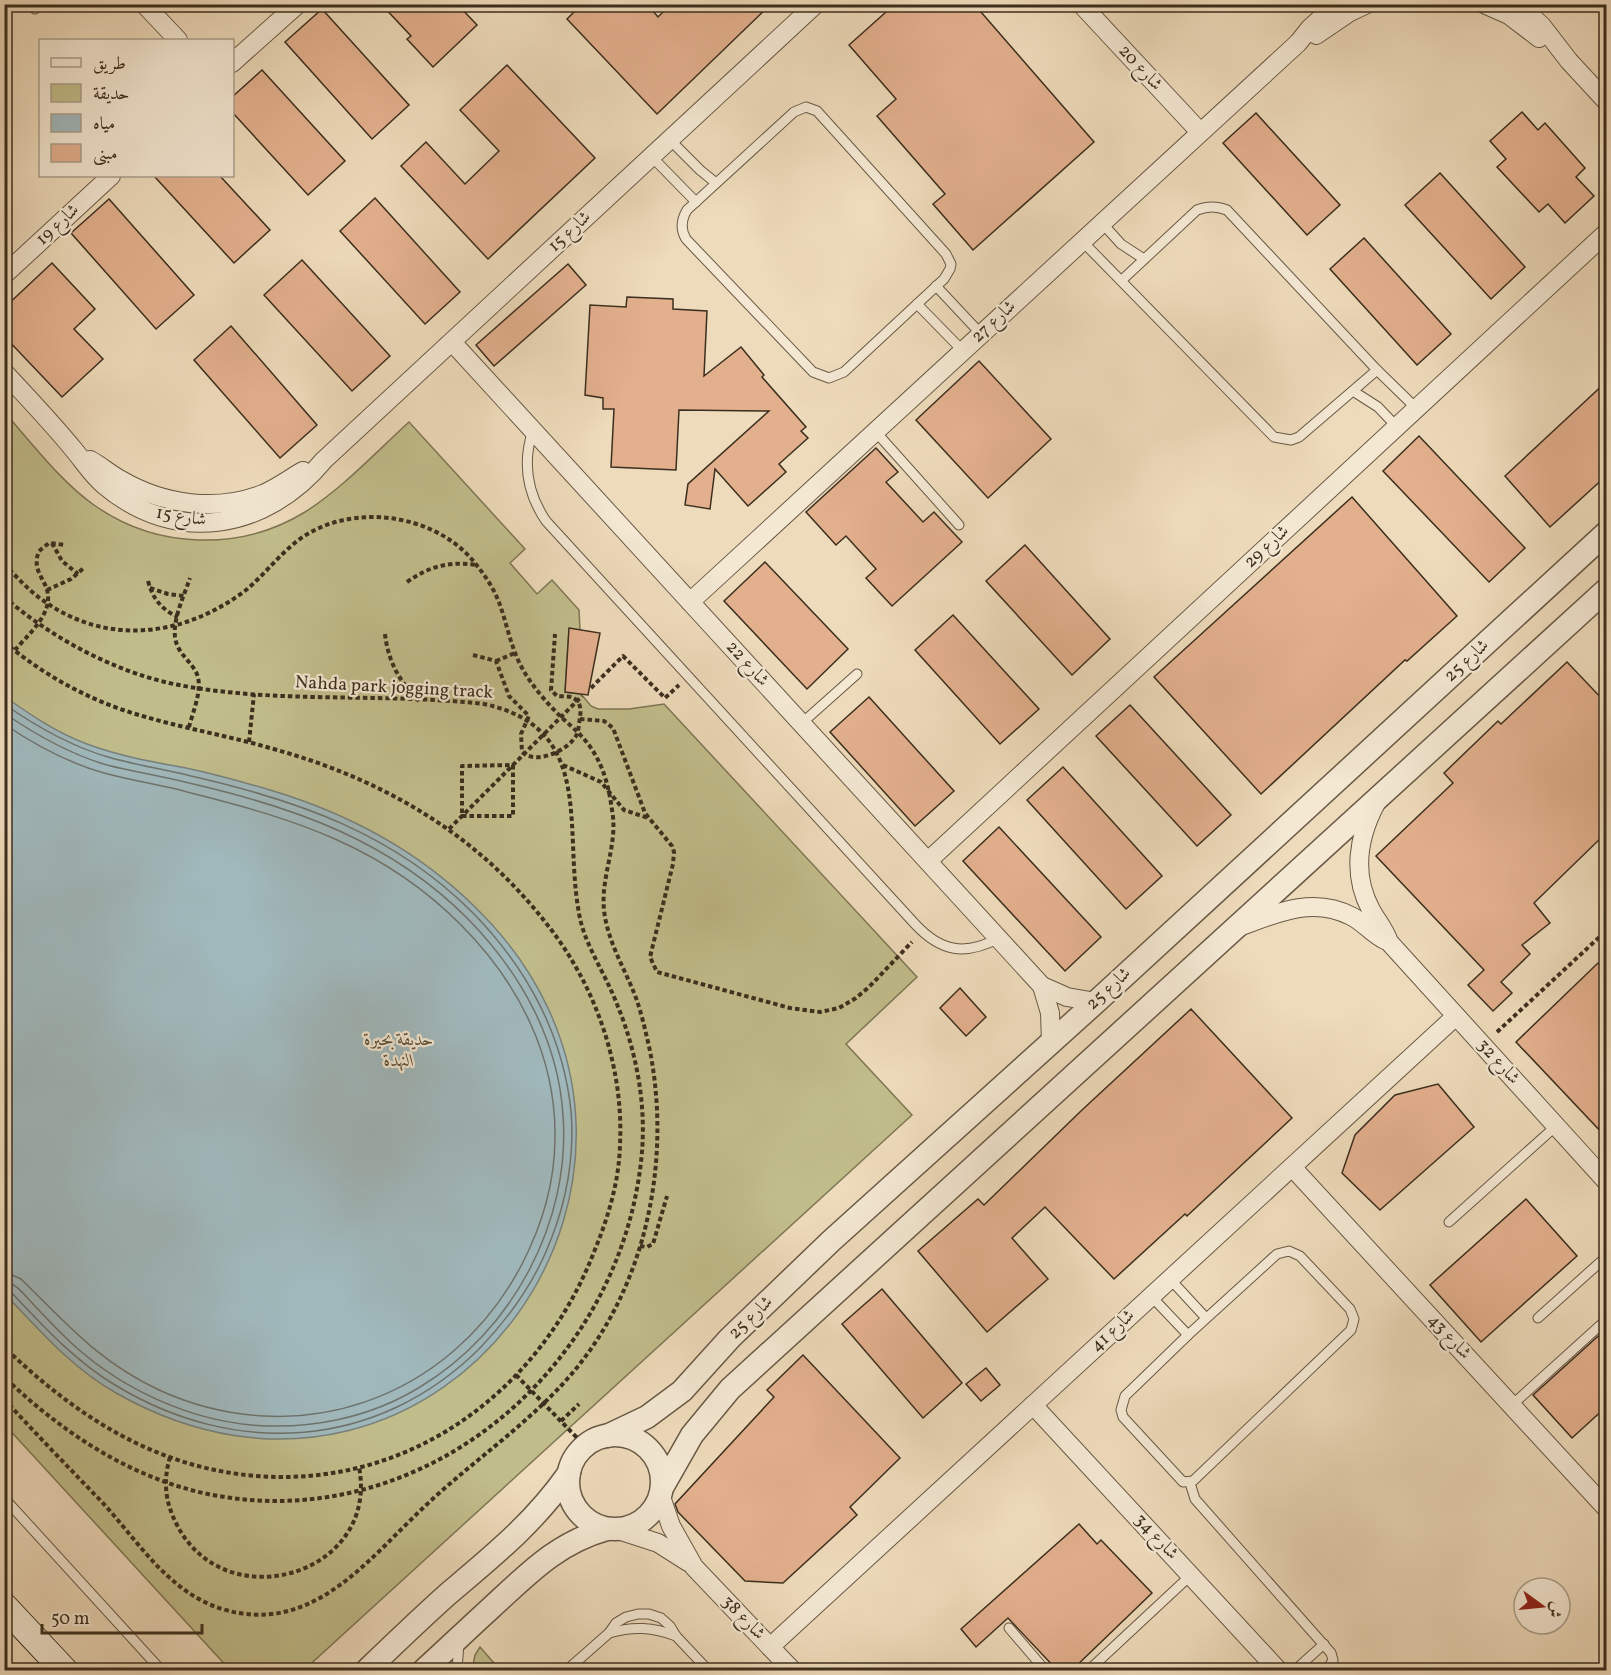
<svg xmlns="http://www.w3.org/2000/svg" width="1611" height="1675" font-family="Vollkorn,Amiri,serif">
<rect width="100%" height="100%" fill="#eedbbb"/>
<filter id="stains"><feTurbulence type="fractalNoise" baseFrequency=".00333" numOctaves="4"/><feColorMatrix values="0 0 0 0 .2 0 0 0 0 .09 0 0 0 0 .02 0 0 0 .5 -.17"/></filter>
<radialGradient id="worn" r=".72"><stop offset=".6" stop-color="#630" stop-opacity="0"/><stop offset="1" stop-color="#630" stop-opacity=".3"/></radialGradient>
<g fill="#c1bd8b" stroke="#7e7654" stroke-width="1.5">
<path d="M5 413C32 443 61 482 94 505 156 549 240 552 305 512 343 488 376 452 409 422L525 549 510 563 537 594 552 580 579 610 580 630 569 629 565 692 581 694 591 706 598 709H629L664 704 917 977 846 1044 912 1115 304 1670H230L5 1425Z"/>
<polygon points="480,1647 500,1670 472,1670 475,1655"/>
</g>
<path fill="#a0b8bc" stroke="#78817d" stroke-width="1.5" d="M5 697C31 715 57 733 87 744 119 756 153 762 186 768 214 774 243 782 270 790 347 813 417 850 474 906 739 1163 442 1578 116 1393 73 1369 39 1330 5 1294Z"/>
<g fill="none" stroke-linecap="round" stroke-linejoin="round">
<g stroke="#6e736d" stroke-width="1.5">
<path d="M4 704C37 727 70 746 108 757 135 765 163 769 191 776 297 800 395 834 473 913 526 967 563 1034 571 1111 575 1160 565 1209 545 1254 529 1290 506 1321 479 1349 377 1450 235 1458 115 1385 75 1361 43 1326 11 1292L4 1290"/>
<path d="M4 713C36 735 69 754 107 765 134 772 162 776 189 783 294 807 391 841 468 919 520 972 558 1039 563 1115 571 1222 512 1332 420 1387 370 1418 309 1430 251 1425 188 1419 125 1390 78 1349 62 1335 48 1320 34 1305 28 1299 20 1288 12 1284 10 1283 7 1283 4 1283"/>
<path d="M4 724C35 745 68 763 104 773 133 781 163 785 191 793 295 819 384 847 461 925 518 982 556 1056 555 1137 555 1182 542 1226 521 1266 450 1400 297 1453 159 1390 99 1362 67 1324 21 1279L12 1275 4 1274"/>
</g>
</g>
<g fill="#e3b08e" stroke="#3c2e1e" stroke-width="1.5">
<polygon points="381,4 457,4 477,25 433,67 407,39 411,36"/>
<polygon points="582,4 647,4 658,17 671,4 771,4 657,114 567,19"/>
<polygon points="895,4 974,4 1094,142 973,250 933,204 945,194 877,116 896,99 849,45"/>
<polygon points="322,9 409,105 372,139 285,42"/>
<polygon points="507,65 595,158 488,259 401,166 426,142 465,184 499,151 460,110"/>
<polygon points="262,70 345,161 308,195 232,112 232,97"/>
<polygon points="1522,112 1538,130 1545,123 1585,168 1576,177 1594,196 1565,223 1548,204 1539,212 1497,167 1506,159 1490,141"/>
<polygon points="1256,113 1340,205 1307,235 1223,143"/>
<polygon points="1440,173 1525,267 1491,299 1405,205"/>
<polygon points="154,176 220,176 270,230 234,263"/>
<polygon points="375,198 460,292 425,324 340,231"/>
<polygon points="109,199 194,295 156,329 71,233"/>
<polygon points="1364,238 1451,334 1417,365 1330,269"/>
<polygon points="302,260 390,356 352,391 264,295"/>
<polygon points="52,263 95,309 74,329 103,359 62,397 4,336 4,308"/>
<polygon points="568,264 586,285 494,366 476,345"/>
<polygon points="627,297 673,299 673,309 707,311 704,376 741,347 764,375 762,377 806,427 801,431 808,438 779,464 786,472 748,506 715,469 710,509 685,505 688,484 769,411 679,410 676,470 611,467 614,409 603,409 603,398 585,395 590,305 626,307"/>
<polygon points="231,326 317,425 280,458 194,360"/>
<polygon points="979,361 1051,439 988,498 916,420"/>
<polygon points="1606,382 1606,476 1550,527 1505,476"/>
<polygon points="1419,436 1525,548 1489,582 1383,471"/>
<polygon points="876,448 898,472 886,482 923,522 934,512 962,542 892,606 866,578 876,569 846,536 836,545 806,512"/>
<polygon points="1352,497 1457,616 1407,661 1405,660 1261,794 1154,677"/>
<polygon points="1025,545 1110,639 1072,675 986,581"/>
<polygon points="765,562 848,649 807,689 724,601"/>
<polygon points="953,615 1039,709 1000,744 915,650"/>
<polygon points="569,628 600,633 588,695 565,692"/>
<polygon points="1567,662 1606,703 1606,833 1534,903 1550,923 1522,945 1530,954 1501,982 1512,993 1493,1011 1468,985 1484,970 1376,856 1453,783 1444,773 1498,721 1501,724"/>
<polygon points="869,697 954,791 915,826 830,732"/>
<polygon points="1130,705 1231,815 1197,846 1096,736"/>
<polygon points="1063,767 1162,876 1126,909 1027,800"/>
<polygon points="999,827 1101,937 1065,971 963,861"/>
<polygon points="1598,963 1606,972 1606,1137 1516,1042"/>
<polygon points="960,988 986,1017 966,1036 940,1008"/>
<polygon points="1191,1009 1292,1118 1187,1216 1185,1214 1114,1279 1045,1207 1012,1238 1048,1279 987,1332 918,1251 978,1199 984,1205 1082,1110"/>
<polygon points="1438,1084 1474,1127 1380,1210 1342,1173 1355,1135 1395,1095"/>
<polygon points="1526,1199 1577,1256 1481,1342 1430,1285"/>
<polygon points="882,1289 962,1383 923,1418 842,1324"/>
<polygon points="1606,1329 1606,1407 1572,1438 1533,1395"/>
<polygon points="803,1355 900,1458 850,1507 857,1515 783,1583 745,1581 678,1512 675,1504 774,1397 767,1390"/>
<polygon points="986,1368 1000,1385 981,1401 966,1384"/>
<polygon points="1079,1524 1097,1544 1101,1540 1152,1593 1071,1671 1058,1671 1008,1618 976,1647 961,1629"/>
</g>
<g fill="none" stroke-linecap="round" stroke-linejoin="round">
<g stroke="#685945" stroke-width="11">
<g id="service">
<polyline points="35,9 40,4"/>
<path d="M806 107 817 111 946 254 951 264 950 269 944 279 844 372 829 378 813 372 686 239C680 229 681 220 687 210L794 112Z"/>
<polyline points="669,139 700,170 716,183"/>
<polyline points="651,156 696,202"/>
<polyline points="1102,223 1121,244 1144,259"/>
<polyline points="1082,241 1274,437 1291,440 1299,437 1377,370"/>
<path d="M1122 280 1197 210C1208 206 1216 206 1227 210L1377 370 1417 409"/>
<polyline points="936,286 981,334"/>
<polyline points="917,304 963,351"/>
<polyline points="1353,391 1378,407 1397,427"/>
<path d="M533 430C522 463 527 493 546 521L915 924C941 952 965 956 999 938"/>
<polyline points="875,431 959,525"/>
<polyline points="802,723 857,674"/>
<polyline points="1449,1222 1556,1126"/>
<polygon points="1289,1251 1300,1256 1350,1309 1354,1319 1351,1330 1193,1481 1183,1482 1123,1417 1121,1410 1125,1396 1188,1335 1277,1254"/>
<polyline points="1170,1279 1206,1318"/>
<polyline points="1151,1296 1188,1335"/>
<polyline points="1538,1318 1606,1257"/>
<polyline points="1512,1405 1606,1320"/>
<polyline points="1190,1483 1195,1499 1331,1653 1333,1660 1327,1670"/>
<polyline points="4,1498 161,1670"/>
<polyline points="1009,1628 1045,1670"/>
<path d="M609 1633C633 1626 653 1627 676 1636"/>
<polyline points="457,1670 459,1643"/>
<polyline points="567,1670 609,1633 616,1623 626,1617 638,1614 649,1614 661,1618 670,1626 676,1636 708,1670"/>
<polyline points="1089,1670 1191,1575"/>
<polyline points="1295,1670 1324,1644"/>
</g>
</g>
<g stroke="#685945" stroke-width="20">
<g id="minor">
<polyline points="144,4 178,40"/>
<polyline points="1081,4 1200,132"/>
<polyline points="1484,4 1509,15 1539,38"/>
<polyline points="1518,4 1542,26 1569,61 1606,101"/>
<polyline points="1316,35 1350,12 1367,4"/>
<polyline points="232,63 298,4"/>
<polyline points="4,275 111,176"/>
<polyline points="452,342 1042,986 1067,997 1096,1002"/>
<path d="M4 372C28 398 52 423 74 450 84 462 92 475 104 485 176 546 266 530 324 460L816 4"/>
<path d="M90 460C101 466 110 474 121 480 164 505 216 512 263 494 277 488 289 479 303 471"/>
<polyline points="690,602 1298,43 1310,28 1337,4"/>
<path d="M1376 803C1358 837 1352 875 1371 910 1377 921 1385 930 1389 942L1606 1181"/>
<polyline points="928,861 1606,233"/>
<path d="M1239 927C1276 913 1313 896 1351 916 1364 922 1372 934 1385 940"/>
<polyline points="1042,986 1050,1013 1051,1043"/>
<polyline points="1292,1167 1606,1508"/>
<polyline points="1033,1405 1278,1670"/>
<polyline points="661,1497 671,1526 694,1567 792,1670"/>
<polyline points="618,1530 658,1543 688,1562"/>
<polyline points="770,1647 1456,1016"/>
</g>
</g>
<g stroke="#685945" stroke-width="25">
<g id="tertiary">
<circle cx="615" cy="1482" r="47"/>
<polyline points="607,1436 647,1417 682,1391 730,1338 831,1241 1096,1002 1606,533"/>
<polyline points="663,1486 692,1435 730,1389 1606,590"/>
<path d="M367 1670C393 1645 420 1619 448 1594 494 1555 534 1523 569 1473"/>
<path d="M424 1670C447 1649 469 1628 492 1607 529 1573 557 1543 607 1529"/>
</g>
</g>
<g stroke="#3c2e1e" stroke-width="28">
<polyline id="secondary" points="4,1606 64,1670"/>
</g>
<g stroke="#3c2e1e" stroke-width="4" stroke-dasharray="4.5 3" stroke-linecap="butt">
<polyline points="52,543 62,561 78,574"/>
<path d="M4 564C17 577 29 591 44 601 108 647 186 636 246 590 268 572 285 546 311 532 364 503 442 517 478 567 487 578 495 591 500 605 507 625 511 647 521 666 531 685 546 702 561 717 572 727 583 736 591 748 604 767 609 788 612 810 619 846 598 880 605 917 610 946 626 971 636 998 642 1015 646 1033 650 1051 672 1164 645 1290 569 1377 526 1426 470 1463 423 1508 366 1562 311 1636 222 1609 168 1592 138 1541 102 1502 69 1468 36 1434 4 1399"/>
<path d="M148 581C153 599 161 609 178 617"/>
<path d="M407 582C430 566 449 561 477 565"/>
<polyline points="150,588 168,594 184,596"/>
<polyline points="47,590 71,579 85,567"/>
<path d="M4 597C51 637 109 669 169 683 272 705 380 692 484 704 596 728 563 828 579 913 583 939 599 964 610 988 635 1042 648 1103 641 1162 617 1373 417 1540 203 1493 125 1475 61 1431 4 1377"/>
<path d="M385 634C388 661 399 681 419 701"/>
<path d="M4 642C46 677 94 703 146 717 187 729 229 736 270 748 380 778 475 832 546 923 595 984 624 1066 620 1145 619 1182 608 1218 594 1252 540 1391 410 1488 257 1476 155 1468 76 1416 4 1347"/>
<path d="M15 650C26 637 47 619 48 600 50 581 30 573 39 551L49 543 66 545"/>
<path d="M473 655 496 661 509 696 529 716 521 734 522 752C536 765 567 751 576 736 579 730 579 723 580 717 581 710 581 704 575 699 570 695 563 697 557 696L551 690 555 634"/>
<polyline points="496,661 515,653"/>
<polyline points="591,688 623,656 665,698 679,685"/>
<polyline points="580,719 604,721 613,728 645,813 672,846 674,852 673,864 650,957 657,972 790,1008 820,1012 839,1008 856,998 869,987 912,942"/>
<path d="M189 727C193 711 204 687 196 672 189 659 177 653 175 637 173 618 184 596 190 578"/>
<polyline points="249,742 254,694"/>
<polygon points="513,765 513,816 462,816 462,766"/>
<polyline points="563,765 601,782 624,810 648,818"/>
<polyline points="449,829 582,696"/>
<polyline points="1497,1032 1606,931"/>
<polyline points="640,1246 647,1247 653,1244 667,1196"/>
<polyline points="516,1375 585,1446"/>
<polyline points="561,1421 579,1404"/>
<path d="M170 1457C163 1481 165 1501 176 1523 224 1621 380 1575 359 1467"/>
</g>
<use href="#service" stroke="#f4e8d3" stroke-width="9"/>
<use href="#minor" stroke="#f4e8d3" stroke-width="18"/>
<use href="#tertiary" stroke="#f4e8d3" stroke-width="22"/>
<use href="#secondary" stroke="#f4e8d3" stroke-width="26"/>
</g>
<g text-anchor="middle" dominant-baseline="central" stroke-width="4.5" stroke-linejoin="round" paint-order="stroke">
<g font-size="18" fill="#3c2e1e" stroke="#f4e8d3">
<text transform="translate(1140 68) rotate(47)">شارع 20</text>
<text transform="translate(58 225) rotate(-43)">شارع 19</text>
<text transform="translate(570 232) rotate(-43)">شارع 15</text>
<text transform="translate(994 322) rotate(-43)">شارع 27</text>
<text transform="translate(181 517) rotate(9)">شارع 15</text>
<text transform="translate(1267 547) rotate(-43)">شارع 29</text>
<text transform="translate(1467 661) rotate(-43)">شارع 25</text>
<text transform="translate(747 664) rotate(48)">شارع 22</text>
<text transform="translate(394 688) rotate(3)">Nahda park jogging track</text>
<text transform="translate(1109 989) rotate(-43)">شارع 25</text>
<text transform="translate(1498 1062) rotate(48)">شارع 32</text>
<text transform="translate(751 1318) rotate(-44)">شارع 25</text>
<text transform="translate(1113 1331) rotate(-43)">شارع 41</text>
<text transform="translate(1449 1337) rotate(47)">شارع 43</text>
<text transform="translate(1156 1537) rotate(47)">شارع 34</text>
<text transform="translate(743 1618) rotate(46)">شارع 38</text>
</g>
<g font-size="18" font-style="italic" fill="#574b34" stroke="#f4e8d3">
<text x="399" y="1040">حديقة بحيرة<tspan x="399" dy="21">النهدة</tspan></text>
</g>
</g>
<rect width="1611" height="1675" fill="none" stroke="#eedbbb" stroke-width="24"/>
<rect x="6" y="6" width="1599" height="1663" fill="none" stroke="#3c2e1e" stroke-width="3"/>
<rect x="12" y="12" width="1587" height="1651" fill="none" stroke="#3c2e1e" stroke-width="1.5"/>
<rect x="39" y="39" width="195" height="138" fill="#f4e8d3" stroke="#aa9e8b" stroke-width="1.5"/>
<rect x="51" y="58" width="30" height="9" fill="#f4e8d3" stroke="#aa9e8b" stroke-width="1.5"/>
<text x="93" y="69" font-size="18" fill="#3c2e1e">طريق</text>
<rect x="51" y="84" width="30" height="18" fill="#c1bd8b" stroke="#aa9e8b" stroke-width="1.5"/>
<text x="93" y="99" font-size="18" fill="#3c2e1e">حديقة</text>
<rect x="51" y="114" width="30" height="18" fill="#a0b8bc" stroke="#aa9e8b" stroke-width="1.5"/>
<text x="93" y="129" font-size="18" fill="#3c2e1e">مياه</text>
<rect x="51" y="144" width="30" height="18" fill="#e3b08e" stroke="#aa9e8b" stroke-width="1.5"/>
<text x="93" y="159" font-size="18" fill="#3c2e1e">مبنى</text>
<g transform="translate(1542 1606) rotate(105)"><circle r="28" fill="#f4e8d3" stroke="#aa9e8b" stroke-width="1.5"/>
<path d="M0-4.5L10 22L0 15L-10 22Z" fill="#8f2418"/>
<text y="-9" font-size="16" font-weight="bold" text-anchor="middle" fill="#3c2e1e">ش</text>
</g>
<path d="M42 1624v9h160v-9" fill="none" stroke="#3c2e1e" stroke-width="3"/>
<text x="51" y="1624" font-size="18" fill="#3c2e1e" stroke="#f4e8d3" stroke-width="4.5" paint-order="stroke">50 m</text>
<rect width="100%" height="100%" filter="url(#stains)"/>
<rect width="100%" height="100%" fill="url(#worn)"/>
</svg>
